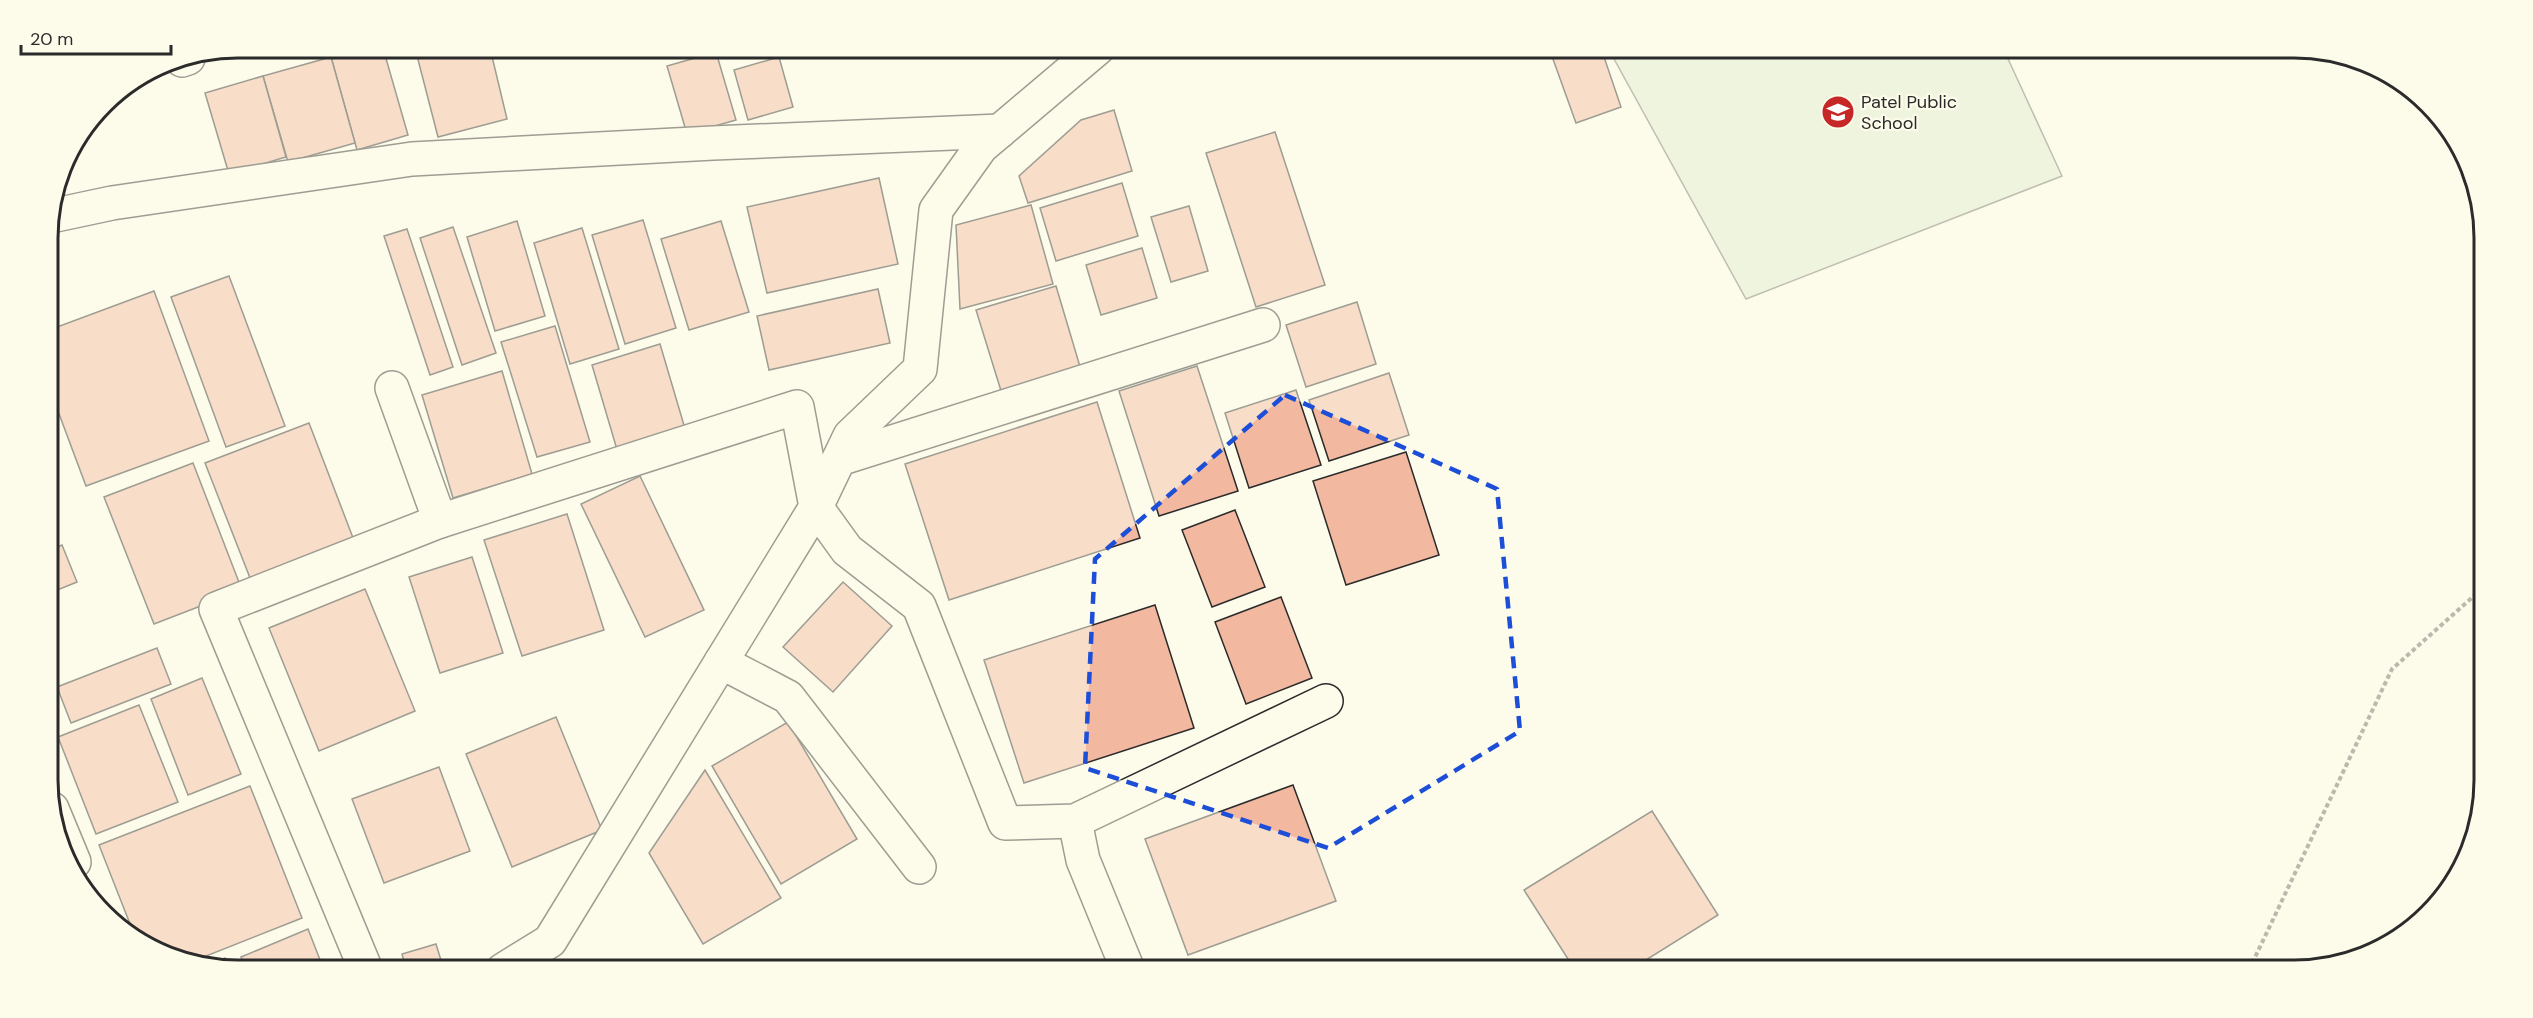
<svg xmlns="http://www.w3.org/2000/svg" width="2533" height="1018" font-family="'DM Sans',sans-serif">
<rect width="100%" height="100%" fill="#fdfbea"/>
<polygon fill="#deebd1" stroke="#74746e" stroke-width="1.5" points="1608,48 2003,48 2062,176 1746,299"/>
<g fill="#f2b8a0" stroke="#2b2b2b" stroke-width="1.5">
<polygon points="363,48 383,48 408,135 357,150 331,57"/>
<polygon points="415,48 490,48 507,119 438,137"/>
<polygon points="1549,48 1601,48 1621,107 1576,123"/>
<polygon points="716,52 736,120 687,134 667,66"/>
<polygon points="331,57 355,143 288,162 263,76"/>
<polygon points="779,57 793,107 748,120 734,70"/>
<polygon points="263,76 286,157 229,174 205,93"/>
<polygon points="1114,110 1132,171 1028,203 1019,176 1081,120"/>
<polygon points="1275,132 1325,285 1256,307 1206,153"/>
<polygon points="879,178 898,264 767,293 747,207"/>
<polygon points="1122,183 1138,236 1056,261 1040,208"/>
<polygon points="1031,205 1053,284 960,309 956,225"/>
<polygon points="1189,206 1208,271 1171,282 1151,217"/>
<polygon points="643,220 676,328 625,344 592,235"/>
<polygon points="517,221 545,316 495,331 467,237"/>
<polygon points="721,221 749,312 689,330 661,239"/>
<polygon points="453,227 496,353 462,365 420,238"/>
<polygon points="582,228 619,349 570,364 534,243"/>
<polygon points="407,229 453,367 430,375 384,236"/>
<polygon points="1142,248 1157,298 1101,315 1086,265"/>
<polygon points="229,276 285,426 226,447 171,297"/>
<polygon points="1056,286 1081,370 1002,394 976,310"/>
<polygon points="878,289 890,343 769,370 757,316"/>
<polygon points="154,291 209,441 86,486 49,387 49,330"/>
<polygon points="1357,302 1376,364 1306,387 1286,325"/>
<polygon points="555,326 590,442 537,457 501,342"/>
<polygon points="660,344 686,432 618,453 592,365"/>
<polygon points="1197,366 1238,491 1159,516 1119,391"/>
<polygon points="502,371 532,474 453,498 422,395"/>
<polygon points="1389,373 1409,435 1329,461 1309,400"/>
<polygon points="1296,390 1321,465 1249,488 1225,413"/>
<polygon points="1097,402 1140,538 949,600 905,464"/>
<polygon points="309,423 355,543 252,583 205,463"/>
<polygon points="1406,452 1439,555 1346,585 1313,481"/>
<polygon points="193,463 242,590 154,624 104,497"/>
<polygon points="640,476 704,610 645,637 581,504"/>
<polygon points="1235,510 1265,587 1212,607 1182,530"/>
<polygon points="567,514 604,630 522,656 484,540"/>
<polygon points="62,545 77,582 50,593 50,550"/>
<polygon points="472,557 503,653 440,673 409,577"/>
<polygon points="843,582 892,626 833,692 783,647"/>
<polygon points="365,589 415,711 319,751 269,628"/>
<polygon points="1281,597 1312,678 1246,704 1215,622"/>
<polygon points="1155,605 1194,728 1024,783 984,660"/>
<polygon points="157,648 171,684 71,723 57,687"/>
<polygon points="202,678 241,774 188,795 151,699"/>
<polygon points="139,705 178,802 96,834 58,737"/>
<polygon points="556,717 602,830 512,867 466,754"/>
<polygon points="788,722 857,839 781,884 712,766"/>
<polygon points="439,767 470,851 384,883 352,799"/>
<polygon points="705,770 781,898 703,944 649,853"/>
<polygon points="1293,785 1336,901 1188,955 1145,839"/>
<polygon points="250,786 302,918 191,962 177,960 132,929 99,845"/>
<polygon points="1652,811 1718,915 1630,970 1575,970 1524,890"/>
<polygon points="308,929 324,970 246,970 241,957"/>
<polygon points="436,944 444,970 406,970 402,954"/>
<polygon points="225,958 229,968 208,965"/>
</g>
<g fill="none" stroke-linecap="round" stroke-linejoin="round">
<g stroke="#2b2b2b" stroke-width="36">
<g id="minor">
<polyline points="182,60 188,58"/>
<polyline points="51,216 112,203 412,159 713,143 1000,131"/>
<polyline points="392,388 440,521"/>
<polyline points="839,459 1263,325"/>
<polyline points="721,662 788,697 919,867"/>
<polyline points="52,809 74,862"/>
<polyline points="1075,821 1083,860 1128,970"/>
<polyline points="366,970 216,609 440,521 797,407 816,507 847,550 919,606 1005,823 1075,821 1326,701"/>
</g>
</g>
<g stroke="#2b2b2b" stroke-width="36">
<polyline id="tertiary" points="503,970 550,941 816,507 850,436 920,369 936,210 981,147 1098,48"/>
</g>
<polyline stroke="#6a6964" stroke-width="4" stroke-dasharray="4.5 3" stroke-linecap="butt" points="2249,970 2392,669 2484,587"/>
<use href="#minor" stroke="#fdfbea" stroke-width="33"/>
<use href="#tertiary" stroke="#fdfbea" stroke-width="33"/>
</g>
<path d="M0 0H2533V1018H0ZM1285 395 1497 489 1520 731 1328 848 1085 768 1095 559Z" fill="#fdfbea" fill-opacity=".55" fill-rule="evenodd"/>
<path fill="none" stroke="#1d4ed8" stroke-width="4.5" stroke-dasharray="12 8" stroke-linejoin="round" d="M1285 395 1497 489 1520 731 1328 848 1085 768 1095 559Z"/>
<defs>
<g id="school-disc" transform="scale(1.725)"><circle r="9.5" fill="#c62828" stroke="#fdfbea"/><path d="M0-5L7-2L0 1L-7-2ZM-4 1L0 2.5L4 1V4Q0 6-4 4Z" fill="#fff"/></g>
</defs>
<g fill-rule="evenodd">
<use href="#school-disc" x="1838" y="112"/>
</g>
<g text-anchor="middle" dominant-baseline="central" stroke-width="4.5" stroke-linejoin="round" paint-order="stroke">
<g font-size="18" fill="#2b2b2b" stroke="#fdfbea" text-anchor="start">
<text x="1861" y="102">Patel Public<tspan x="1861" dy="21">School</tspan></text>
</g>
</g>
<path d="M0 0H2533V1018H0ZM238 58H2294A180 180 0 0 1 2474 238V780A180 180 0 0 1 2294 960H238A180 180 0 0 1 58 780V238A180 180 0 0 1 238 58Z" fill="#fdfbea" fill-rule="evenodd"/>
<path fill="none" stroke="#2b2b2b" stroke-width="3" d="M238 58H2294A180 180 0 0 1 2474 238V780A180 180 0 0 1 2294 960H238A180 180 0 0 1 58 780V238A180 180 0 0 1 238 58Z"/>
<path d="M21 45v9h150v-9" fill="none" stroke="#2b2b2b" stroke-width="3"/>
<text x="30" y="45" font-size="18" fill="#2b2b2b" stroke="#fdfbea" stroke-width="4.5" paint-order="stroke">20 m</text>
</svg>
